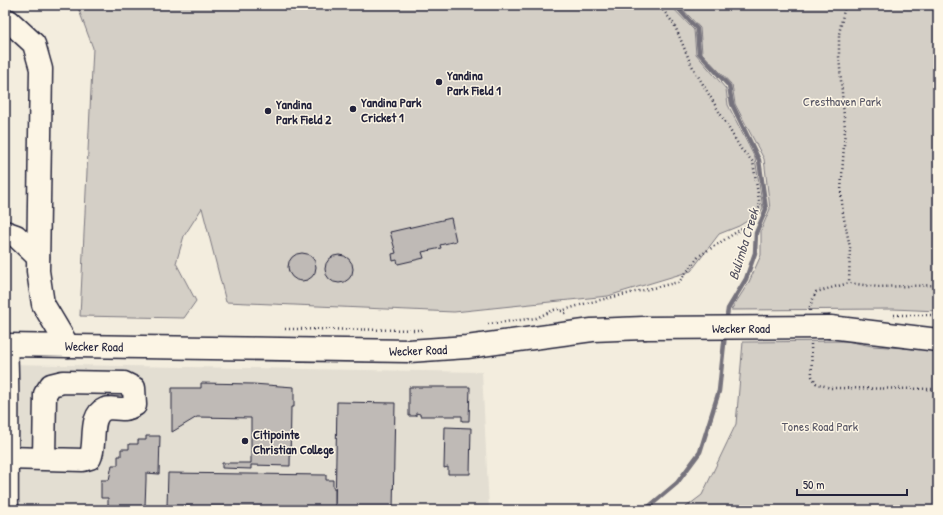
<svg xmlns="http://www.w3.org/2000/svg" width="943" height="515" font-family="'Patrick Hand',sans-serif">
<rect width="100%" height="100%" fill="#f3edde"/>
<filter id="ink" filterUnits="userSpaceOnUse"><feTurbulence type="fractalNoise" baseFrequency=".025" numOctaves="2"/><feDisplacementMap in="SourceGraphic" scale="8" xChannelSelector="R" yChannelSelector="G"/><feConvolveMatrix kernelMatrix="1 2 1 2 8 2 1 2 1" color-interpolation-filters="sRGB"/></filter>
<g filter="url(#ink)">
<polygon fill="#e3ded2" points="5,364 482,372 489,509 495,510 5,510"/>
<g fill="#d4cfc6" stroke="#7b7880">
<polygon points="77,5 670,5 694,30 696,54 726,89 728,105 755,158 763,208 760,213 739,226 719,234 691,271 608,296 454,312 226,302 202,208 184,236 176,263 196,301 184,318 80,316 93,48"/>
<polygon points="679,5 938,5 938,311 893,309 731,310 749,282 761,255 761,230 770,209 764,159 735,104 732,85 702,53 700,28"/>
<polygon points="846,341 872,346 938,350 938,510 682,510 702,495 736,424 743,342"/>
</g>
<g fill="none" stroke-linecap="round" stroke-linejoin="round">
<g stroke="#75727b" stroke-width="4.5">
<polyline points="675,5 697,29 699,53 729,86 732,104 759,160 766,209 756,233 755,253 746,279 728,309 726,323"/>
<polyline points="645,510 677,483 700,452 719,391 725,334"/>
</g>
</g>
<g fill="#bfbab6" stroke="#22223b">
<polygon points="451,218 456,241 440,245 441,248 422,252 424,258 398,264 397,260 393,261 392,254 396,253 390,232"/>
<circle cx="302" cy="267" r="14"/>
<circle cx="339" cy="269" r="14"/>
<polygon points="201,383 253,384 294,387 294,407 291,407 290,466 251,465 251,469 222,468 222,463 251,463 251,418 197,417 172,432 172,388 201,388"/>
<polygon points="409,387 470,387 469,421 462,421 462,416 420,416 420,414 416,413 416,416 409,416"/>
<polygon points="337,402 395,403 393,510 335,510"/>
<polygon points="445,427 471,428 470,474 448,474 448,467 444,468"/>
<polygon points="146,436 160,436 159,474 146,473 146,480 145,506 159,506 159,510 108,510 108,498 101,498 101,480 109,480 112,465 118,465 118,456 121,456 121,449 129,449 129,444 138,444 138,440 146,440"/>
<polygon points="168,473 326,475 326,480 333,480 333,488 335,488 335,509 309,507 309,510 229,510 229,507 167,506"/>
</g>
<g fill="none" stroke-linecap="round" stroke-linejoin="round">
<g stroke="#22223b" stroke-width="25">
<g id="minor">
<polyline points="5,21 9,21 34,44 41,69 38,271 43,304 68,346"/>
<polyline points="5,232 16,236 38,257"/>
<polyline points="830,327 938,340"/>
<polyline points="5,345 409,351 467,347 592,330 644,328"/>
<path d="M6 345C9 400 6 455 7 510"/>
<path d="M6 458 83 460 90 458C97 444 88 416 105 409 115 406 122 413 135 405L134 388 124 383 63 382 51 385 45 394 44 458"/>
</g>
</g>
<g stroke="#22223b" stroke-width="2.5" stroke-dasharray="1 3" stroke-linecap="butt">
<polyline points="845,5 839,34 839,56 845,129 841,191 843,214 850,247 849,283"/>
<polyline points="561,311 587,303 679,282 699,256 746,226 760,207 753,162 741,149 691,64 674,24 659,5"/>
<polyline points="810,311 810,306 816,292 849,283 878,287 938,285"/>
<polyline points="894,315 938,315"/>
<polyline points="488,324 536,318 554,310 559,309 568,315"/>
<polyline points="285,329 424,330"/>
<polyline points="811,344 812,376 816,383 830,388 938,389"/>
</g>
<use href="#minor" stroke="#fcf5e5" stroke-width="22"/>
<g stroke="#22223b" stroke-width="25" stroke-linecap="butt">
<polyline id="minor-bridge" points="644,328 830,327"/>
</g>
<use href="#minor-bridge" stroke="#fcf5e5" stroke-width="22"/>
</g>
</g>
<g fill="#22223b" stroke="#fcf5e5" stroke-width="1.5">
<circle cx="439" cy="82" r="4"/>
<circle cx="353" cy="109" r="4"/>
<circle cx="268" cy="111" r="4"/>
<circle cx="245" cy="441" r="4"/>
</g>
<g text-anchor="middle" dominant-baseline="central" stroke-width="3" stroke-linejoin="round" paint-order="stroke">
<g font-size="13" font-weight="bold" fill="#22223b" stroke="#fcf5e5" text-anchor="start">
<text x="447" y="75">Yandina<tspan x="447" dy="15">Park Field 1</tspan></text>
<text x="361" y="102">Yandina Park<tspan x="361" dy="15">Cricket 1</tspan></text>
<text x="276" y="104">Yandina<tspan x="276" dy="15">Park Field 2</tspan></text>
<text x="253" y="434">Citipointe<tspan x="253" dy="15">Christian College</tspan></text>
</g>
<g font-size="13" fill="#575665" stroke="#fcf5e5">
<text x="842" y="101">Cresthaven Park</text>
<text x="820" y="426">Tones Road Park</text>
</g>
<g font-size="13" fill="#22223b" stroke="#fcf5e5">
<text x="741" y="328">Wecker Road</text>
<text transform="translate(94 346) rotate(1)">Wecker Road</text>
<text transform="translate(418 350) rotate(-2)">Wecker Road</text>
</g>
<g font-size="14" font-style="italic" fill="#525160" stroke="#fcf5e5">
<text transform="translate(743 244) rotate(-73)">Bulimba Creek</text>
</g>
</g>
<rect width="943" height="515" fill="none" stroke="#fcf5e5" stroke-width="20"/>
<rect x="10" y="10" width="923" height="495" fill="none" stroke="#22223b" stroke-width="1.5" filter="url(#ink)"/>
<path d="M797 489v6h110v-6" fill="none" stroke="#22223b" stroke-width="2"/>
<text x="803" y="489" font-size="12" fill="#22223b" stroke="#fcf5e5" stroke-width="3" paint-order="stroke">50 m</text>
</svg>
